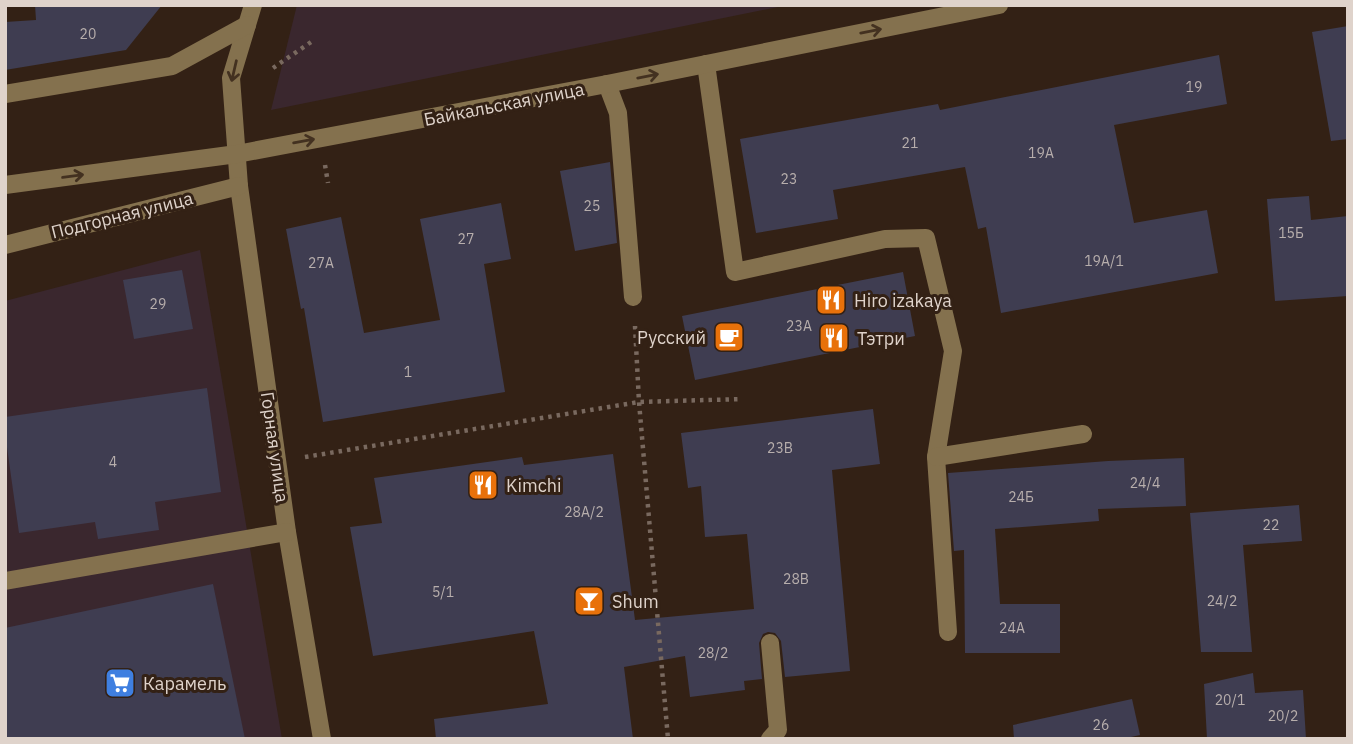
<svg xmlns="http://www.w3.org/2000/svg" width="1353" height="744" font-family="'IBM Plex Sans',sans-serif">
<rect width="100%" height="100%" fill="#332115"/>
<g fill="#3a272e">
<polygon points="297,5 788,5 271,110"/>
<polygon points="200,250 282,739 5,739 5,301"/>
</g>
<g fill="#3f3d51">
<polygon points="35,5 162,5 126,50 5,70 5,22 36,20"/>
<polygon points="1348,26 1348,139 1331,141 1312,32"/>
<polygon points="1219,55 1227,104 1114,125 1134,223 1207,210 1218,273 1001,313 986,227 978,229 965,167 833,190 838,219 756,233 740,139 938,104 940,110"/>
<polygon points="610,162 617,243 575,251 560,171"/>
<polygon points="1309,196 1311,220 1348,216 1348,296 1275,301 1267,199"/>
<polygon points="501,203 511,259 484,264 505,392 323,422 304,308 301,309 286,229 341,217 364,333 440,320 420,219"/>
<polygon points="182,270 193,329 134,339 123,280"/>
<polygon points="903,272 915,336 695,380 682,316"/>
<polygon points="207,388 221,492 155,502 159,530 98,539 95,522 19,533 5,433 5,417"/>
<polygon points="873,409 880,464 832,470 850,671 785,677 781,641 775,633 768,632 763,634 759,643 762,679 744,681 745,690 690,697 685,656 624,667 633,739 436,739 434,719 548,704 534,631 373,656 350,527 382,523 374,478 522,457 524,465 613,454 635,620 754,609 747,534 705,537 701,486 688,488 681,433"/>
<polygon points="1184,458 1186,506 1098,509 1099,521 995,529 1000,604 1060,604 1060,653 965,653 964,550 954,551 948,473 1108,461"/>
<polygon points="1299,505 1302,541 1243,545 1252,652 1201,652 1190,513"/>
<polygon points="213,584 245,739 5,739 5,628"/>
<polygon points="1253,673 1255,693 1303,690 1306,739 1207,739 1204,684"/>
<polygon points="1132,699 1140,735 1122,739 1014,739 1013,725"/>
</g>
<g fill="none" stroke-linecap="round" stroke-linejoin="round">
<g stroke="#79695f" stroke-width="4.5" stroke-dasharray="3.5 5" stroke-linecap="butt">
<polyline points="273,68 311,42"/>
<polyline points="325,165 328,183"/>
<polyline points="635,326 639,402 668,739"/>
<polyline points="305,457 639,402 742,399"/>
</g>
<g stroke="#84714e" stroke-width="18">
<polyline points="253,5 231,78 239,186 287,532 322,739"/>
<polyline points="706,64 735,272 885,239 926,238 953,351 936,457 948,632"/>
<polyline points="607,84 618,113 633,297"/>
<polyline points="5,94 172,66 247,25"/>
<polyline points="5,185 237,154 607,84 999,5"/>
<polyline points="5,245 239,186"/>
<polyline points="936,457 1083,434"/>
<polyline points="5,581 287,532"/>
<polyline points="770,643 778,730 770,739"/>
</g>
</g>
<defs><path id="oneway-shaft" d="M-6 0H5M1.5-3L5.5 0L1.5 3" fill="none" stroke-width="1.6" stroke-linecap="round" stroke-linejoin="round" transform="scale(1.75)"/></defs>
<g stroke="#433120">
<use href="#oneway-shaft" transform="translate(871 31) rotate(-11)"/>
<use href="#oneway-shaft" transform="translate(234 71) rotate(103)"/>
<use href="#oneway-shaft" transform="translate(648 76) rotate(-11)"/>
<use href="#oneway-shaft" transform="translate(304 141) rotate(-10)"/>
<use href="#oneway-shaft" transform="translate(73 176) rotate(-8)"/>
</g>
<defs>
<g id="restaurant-square" transform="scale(1.575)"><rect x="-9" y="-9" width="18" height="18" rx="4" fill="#e8710a" stroke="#332115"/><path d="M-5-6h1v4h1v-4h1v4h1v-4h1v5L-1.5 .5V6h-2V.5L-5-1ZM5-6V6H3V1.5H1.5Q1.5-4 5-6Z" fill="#fff"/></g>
<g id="cafe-square" transform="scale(1.575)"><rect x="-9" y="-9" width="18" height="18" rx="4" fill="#e8710a" stroke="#332115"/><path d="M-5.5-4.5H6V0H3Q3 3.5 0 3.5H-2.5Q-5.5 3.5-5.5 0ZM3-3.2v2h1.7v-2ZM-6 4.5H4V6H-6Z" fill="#fff"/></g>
<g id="bar-square" transform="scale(1.575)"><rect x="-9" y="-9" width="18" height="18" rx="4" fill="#e8710a" stroke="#332115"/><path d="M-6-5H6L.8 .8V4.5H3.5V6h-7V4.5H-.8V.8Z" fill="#fff"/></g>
<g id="supermarket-square" transform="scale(1.575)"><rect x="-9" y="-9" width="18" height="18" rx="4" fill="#3f7fe0" stroke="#332115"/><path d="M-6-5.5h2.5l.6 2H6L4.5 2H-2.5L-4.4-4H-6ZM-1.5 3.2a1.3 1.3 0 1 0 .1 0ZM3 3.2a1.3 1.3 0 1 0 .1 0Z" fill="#fff"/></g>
</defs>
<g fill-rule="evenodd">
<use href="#restaurant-square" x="831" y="300"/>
<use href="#cafe-square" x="729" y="337"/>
<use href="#restaurant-square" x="834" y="338"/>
<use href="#restaurant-square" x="483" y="485"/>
<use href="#bar-square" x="589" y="601"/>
<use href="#supermarket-square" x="120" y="683"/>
</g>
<g text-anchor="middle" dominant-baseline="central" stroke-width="6" stroke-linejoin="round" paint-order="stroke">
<g font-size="14" fill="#b7aeac">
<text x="88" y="34">20</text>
<text x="1194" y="87">19</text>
<text x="910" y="143">21</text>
<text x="1041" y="153">19А</text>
<text x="789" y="179">23</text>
<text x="592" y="206">25</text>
<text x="1291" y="233">15Б</text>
<text x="466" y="239">27</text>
<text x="1104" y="261">19А/1</text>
<text x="321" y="263">27А</text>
<text x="158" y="304">29</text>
<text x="799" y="326">23А</text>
<text x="408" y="372">1</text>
<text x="780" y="448">23В</text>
<text x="113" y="462">4</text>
<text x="1145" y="483">24/4</text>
<text x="1021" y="497">24Б</text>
<text x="584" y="512">28А/2</text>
<text x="1271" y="525">22</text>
<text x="796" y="579">28В</text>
<text x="443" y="592">5/1</text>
<text x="1222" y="601">24/2</text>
<text x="1012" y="628">24А</text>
<text x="713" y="653">28/2</text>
<text x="1230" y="700">20/1</text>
<text x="1283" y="716">20/2</text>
<text x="1101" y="725">26</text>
</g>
<g font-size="18" fill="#dfd3cb" stroke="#332115">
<text transform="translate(504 104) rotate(-11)">Байкальская улица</text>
<text transform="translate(122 215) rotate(-14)">Подгорная улица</text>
<text transform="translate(275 447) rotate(82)">Горная улица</text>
</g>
<g font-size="18" fill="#dfd3cb" stroke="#332115" text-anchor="start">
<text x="854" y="300">Hiro izakaya</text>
<text x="706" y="337" text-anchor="end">Русский</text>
<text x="857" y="338">Тэтри</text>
<text x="506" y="485">Kimchi</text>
<text x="612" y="601">Shum</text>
<text x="143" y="683">Карамель</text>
</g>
</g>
<rect width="1353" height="744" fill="none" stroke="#dfd3cb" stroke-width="14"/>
</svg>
